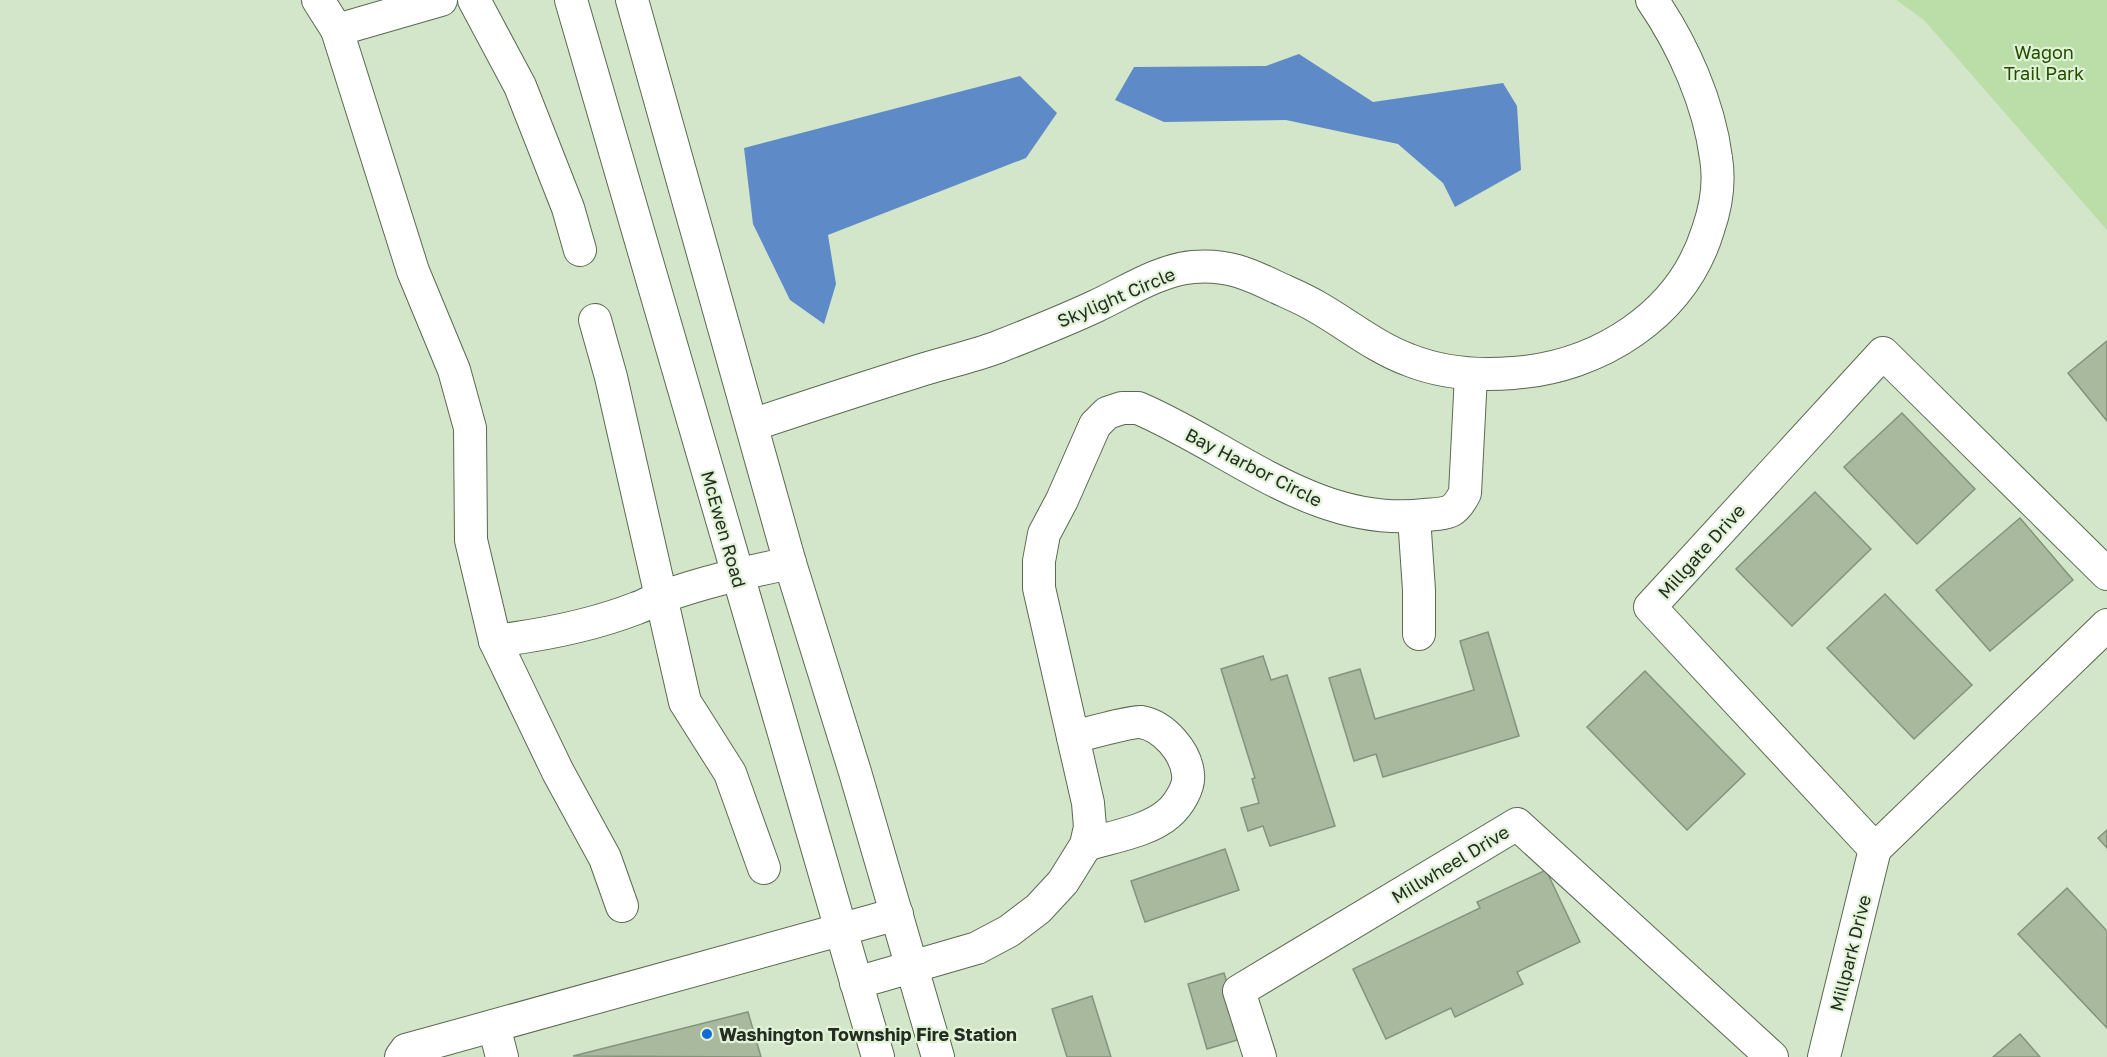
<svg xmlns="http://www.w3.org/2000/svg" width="2107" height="1057" font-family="'Golos Text',sans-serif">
<rect width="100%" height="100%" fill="#d3e6c9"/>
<polygon fill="#bbdda8" points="1896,0 2107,0 2107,230 1924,20"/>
<g fill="#5e8bc8">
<polygon points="1299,54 1373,102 1503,83 1517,106 1521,170 1455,207 1443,183 1398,144 1286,120 1164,122 1115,100 1134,67 1266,66"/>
<polygon points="1020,76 1057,113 1026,158 828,235 836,284 824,324 790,300 753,224 744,148"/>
</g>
<g fill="#a8b99e" stroke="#83947a" stroke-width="1.5">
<polygon points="2107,341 2107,421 2068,373"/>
<polygon points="1902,413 1975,489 1917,544 1844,467"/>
<polygon points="1815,492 1871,549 1792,626 1736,569"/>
<polygon points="2020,518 2073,580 1990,651 1936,590"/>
<polygon points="1885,594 1972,685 1914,739 1827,648"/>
<polygon points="1488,632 1519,736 1383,777 1376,754 1354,761 1329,678 1360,669 1375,719 1474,690 1460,641"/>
<polygon points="1263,656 1271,680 1287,675 1335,826 1270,846 1263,826 1248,831 1241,808 1259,803 1252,779 1255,778 1221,669"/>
<polygon points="1645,671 1745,774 1687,830 1587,727"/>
<polygon points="2107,830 2107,848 2098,838"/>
<polygon points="1225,849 1239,890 1145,922 1131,881"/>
<polygon points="1546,870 1580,942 1517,972 1523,984 1455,1017 1451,1008 1386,1039 1353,969 1480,908 1477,902"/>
<polygon points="2067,888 2107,931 2107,1028 2018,934"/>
<polygon points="1224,973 1244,1038 1207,1049 1188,984"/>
<polygon points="1092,996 1111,1057 1067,1057 1052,1009"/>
<polygon points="748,1012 761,1057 573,1056"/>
<polygon points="2020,1034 2040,1057 1993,1057"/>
</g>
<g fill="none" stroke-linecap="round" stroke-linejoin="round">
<g stroke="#5a6a51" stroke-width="34">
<g id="minor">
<polyline points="318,0 337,30 413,271 454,370 470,428 471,540 495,641 558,772 605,858 622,906"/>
<polyline points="474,0 520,86 568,208 580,250"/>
<path d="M571 0C673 352 776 704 878 1057"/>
<polyline points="632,0 790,563 855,772 938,1057"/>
<polyline points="337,30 441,0"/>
<polyline points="595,320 611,377 685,702 730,773 764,868"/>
<path d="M752 425C806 407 861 389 915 372 943 363 971 357 998 347 1031 334 1064 321 1096 306 1126 292 1159 270 1193 267 1226 264 1247 273 1276 287 1289 293 1304 299 1317 307 1347 324 1376 348 1409 360 1442 373 1477 376 1513 373 1599 367 1682 315 1708 230 1716 207 1720 182 1716 158 1709 103 1683 45 1652 0"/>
<polyline points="1414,517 1419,590 1419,634"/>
<polyline points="2107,574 1883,353 1650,607 1875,849 2107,625"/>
<path d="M495 641C543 635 591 626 637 608 646 605 653 600 662 597 703 582 748 572 790 563"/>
<path d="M1073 737C1086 734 1131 721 1141 722 1164 726 1186 752 1188 774 1190 787 1178 806 1168 814 1149 831 1111 837 1086 845"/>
<path d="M856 983 977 948 1009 931 1038 909 1063 882 1086 845 1090 827 1088 803 1039 588V561L1044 534 1062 500 1095 425 1107 413 1122 408H1138C1232 448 1316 528 1425 515 1447 513 1454 515 1465 493L1471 375"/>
<polyline points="494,1026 502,1057"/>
<polyline points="401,1057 406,1050 897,914"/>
<polyline points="1260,1057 1239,991 1517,824 1772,1057"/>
<polyline points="1824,1057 1875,849"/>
</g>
</g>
<use href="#minor" stroke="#fff" stroke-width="32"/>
</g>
<circle fill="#106bd4" stroke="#e0f3d6" stroke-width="2" cx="707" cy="1034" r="6"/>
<g text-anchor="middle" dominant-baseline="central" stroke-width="4.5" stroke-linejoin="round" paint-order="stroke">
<g font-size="18" fill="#254c00" stroke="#e0f3d6">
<text x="2044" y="52">Wagon<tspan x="2044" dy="21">Trail Park</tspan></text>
</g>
<g font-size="18" fill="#252c22" stroke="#e0f3d6">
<text transform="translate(1116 297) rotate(-23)">Skylight Circle</text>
<text transform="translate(1254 467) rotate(27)">Bay Harbor Circle</text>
<text transform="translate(724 529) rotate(74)">McEwen Road</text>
<text transform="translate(1701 551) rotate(-48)">Millgate Drive</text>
<text transform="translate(1450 864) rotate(-31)">Millwheel Drive</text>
<text transform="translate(1850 953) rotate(-76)">Millpark Drive</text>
</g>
<g font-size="18" font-weight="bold" fill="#252c22" stroke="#e0f3d6" text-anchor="start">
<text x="719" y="1034">Washington Township Fire Station</text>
</g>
</g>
</svg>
